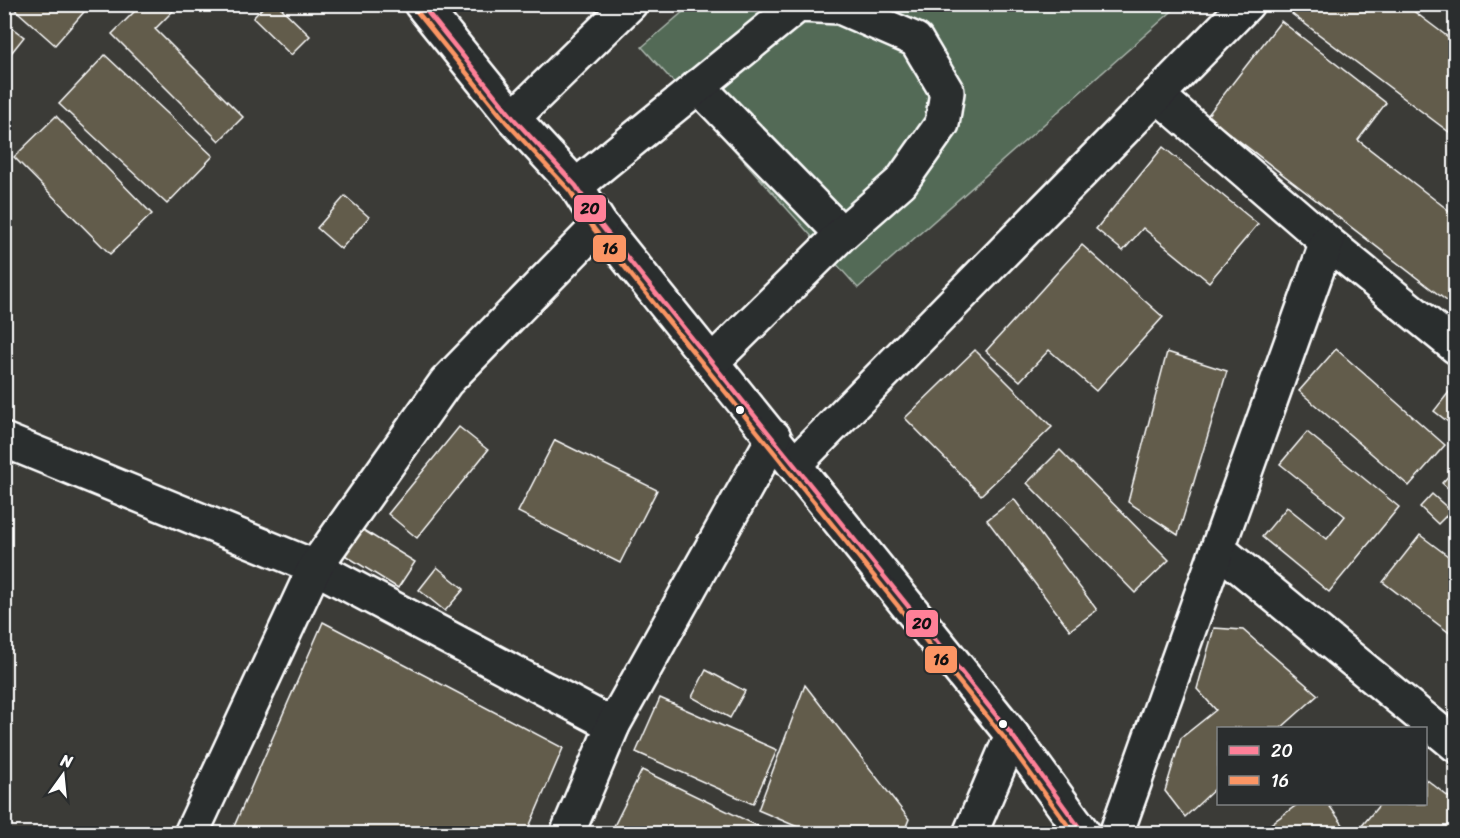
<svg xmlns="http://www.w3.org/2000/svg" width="1460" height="838" font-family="Sriracha,sans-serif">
<rect width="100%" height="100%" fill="#3b3b37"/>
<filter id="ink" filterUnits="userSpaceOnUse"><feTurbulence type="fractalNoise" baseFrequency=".0167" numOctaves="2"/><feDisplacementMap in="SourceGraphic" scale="12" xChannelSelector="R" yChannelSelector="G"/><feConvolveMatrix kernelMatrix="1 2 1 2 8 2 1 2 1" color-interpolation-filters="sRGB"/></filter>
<g filter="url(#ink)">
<polygon fill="#536a57" stroke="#a9b4ab" stroke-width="1.5" points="691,5 1179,5 858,288 642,47"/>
<g fill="#625c4b" stroke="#fff" stroke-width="1.5">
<polygon points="9,4 91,4 55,45"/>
<polygon points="142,4 178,6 155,29 243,117 219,141 112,34"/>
<polygon points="266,4 277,4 310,36 291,55 253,18"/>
<polygon points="1299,4 1404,4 1456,43 1456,124 1449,132 1292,14"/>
<polygon points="1281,21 1386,103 1358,140 1456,216 1456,308 1207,116"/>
<polygon points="4,22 24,37 4,62"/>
<polygon points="105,55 213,156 167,204 59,104"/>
<polygon points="56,116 152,214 110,254 14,157"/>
<polygon points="1163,147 1258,224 1209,282 1143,228 1123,251 1096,229"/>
<polygon points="345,196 369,217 341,249 317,228"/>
<polygon points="1082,245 1163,317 1096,391 1049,350 1020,381 986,351"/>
<polygon points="1336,349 1445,445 1409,486 1299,391"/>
<polygon points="975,350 1052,427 981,495 905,418"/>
<polygon points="1167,352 1227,371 1178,535 1128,502"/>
<polygon points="1449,392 1456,398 1456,428 1434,411"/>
<polygon points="459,427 488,450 417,538 388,514"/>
<polygon points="1307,432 1399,507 1329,592 1262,537 1287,507 1327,539 1345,516 1280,464"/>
<polygon points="555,440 657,490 620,563 518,512"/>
<polygon points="1060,450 1169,560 1135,593 1027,483"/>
<polygon points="1456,468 1456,495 1442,483"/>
<polygon points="1432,494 1451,511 1438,524 1420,507"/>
<polygon points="1014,499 1097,610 1070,630 987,520"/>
<polygon points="360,528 415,562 398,588 343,554"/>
<polygon points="1420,535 1456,562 1456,638 1383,582"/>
<polygon points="437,567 464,589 445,611 419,590"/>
<polygon points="323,622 563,748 526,834 239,834 232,831"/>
<polygon points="1214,628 1243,630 1318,695 1281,728 1218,728 1218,786 1185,817 1165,791 1181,738 1216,710 1197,689"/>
<polygon points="706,670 745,691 730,718 692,697"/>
<polygon points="805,685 909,819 903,834 814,834 758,810"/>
<polygon points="660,698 777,750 753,804 636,752"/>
<polygon points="642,770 762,828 759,834 610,834"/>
<polygon points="1426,779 1456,803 1456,834 1355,834 1380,804 1426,804"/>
<polygon points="1298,804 1328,804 1344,826 1334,834 1257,834"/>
</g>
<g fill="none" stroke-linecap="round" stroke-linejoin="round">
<g stroke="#fff" stroke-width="38">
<g id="minor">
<polyline points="421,4 513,118 576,186 600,224 1012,735 1084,834"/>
<polyline points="698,86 842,234"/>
<polyline points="1157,95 1327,242 1456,347"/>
<polyline points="513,118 630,4"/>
<polyline points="576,186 798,5 840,7 916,40 947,92 942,124 901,182 842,234 712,362"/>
<polyline points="4,440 315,567 613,725"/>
<polyline points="795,464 1247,4"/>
<polyline points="1218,549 1456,745"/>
<polyline points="191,834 315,567 446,382 600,224"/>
<polyline points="567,834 613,725 774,437"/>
<polyline points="970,834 1012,735"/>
<polyline points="1116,834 1327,242"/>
</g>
</g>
<use href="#minor" stroke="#2a2d2e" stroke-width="33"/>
<g stroke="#2a2d2e" stroke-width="9">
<polyline id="bus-1" points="421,4 513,118 576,186 600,224 1012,735 1084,834"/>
</g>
<g stroke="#2a2d2e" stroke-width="9">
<polyline id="bus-2" points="415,9 507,123 570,191 594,229 1006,740 1074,834"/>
</g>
<use href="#bus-1" stroke="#ff8098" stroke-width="4.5"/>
<use href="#bus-2" stroke="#fb9564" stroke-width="4.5"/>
</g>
</g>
<g fill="#fff" stroke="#2a2d2e" stroke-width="2">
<circle cx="740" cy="410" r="5"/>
<circle cx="1003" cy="724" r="5"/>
</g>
<g stroke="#2a2d2e" stroke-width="2">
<rect x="573" y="194" width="34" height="29" rx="6" fill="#ff8098"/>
<rect x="592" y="234" width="35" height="29" rx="6" fill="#fb9564"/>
<rect x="905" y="609" width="34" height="29" rx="6" fill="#ff8098"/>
<rect x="924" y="645" width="34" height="29" rx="6" fill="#fb9564"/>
</g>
<g font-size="16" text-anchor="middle" font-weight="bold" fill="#111">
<text x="590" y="214">20</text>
<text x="610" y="254">16</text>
<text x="922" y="629">20</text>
<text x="941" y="665">16</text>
</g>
<rect width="1460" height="838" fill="none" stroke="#2a2d2e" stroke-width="24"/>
<rect x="12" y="12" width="1436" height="814" fill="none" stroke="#fff" stroke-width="2" filter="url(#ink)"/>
<rect x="1217" y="727" width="210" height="78" fill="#2a2d2e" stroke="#7f8182" stroke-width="1.5"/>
<rect x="1229" y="746" width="30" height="9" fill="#ff8098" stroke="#7f8182" stroke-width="1.5"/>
<text x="1271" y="757" font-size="18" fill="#ffffff">20</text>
<rect x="1229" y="776" width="30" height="9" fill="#fb9564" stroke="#7f8182" stroke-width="1.5"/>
<text x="1271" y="787" font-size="18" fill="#ffffff">16</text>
<g transform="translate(63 775) rotate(15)" stroke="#2a2d2e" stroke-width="4.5" paint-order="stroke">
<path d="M0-4.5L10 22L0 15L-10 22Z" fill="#ffffff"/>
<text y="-9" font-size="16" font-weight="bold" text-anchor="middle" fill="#ffffff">N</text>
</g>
</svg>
